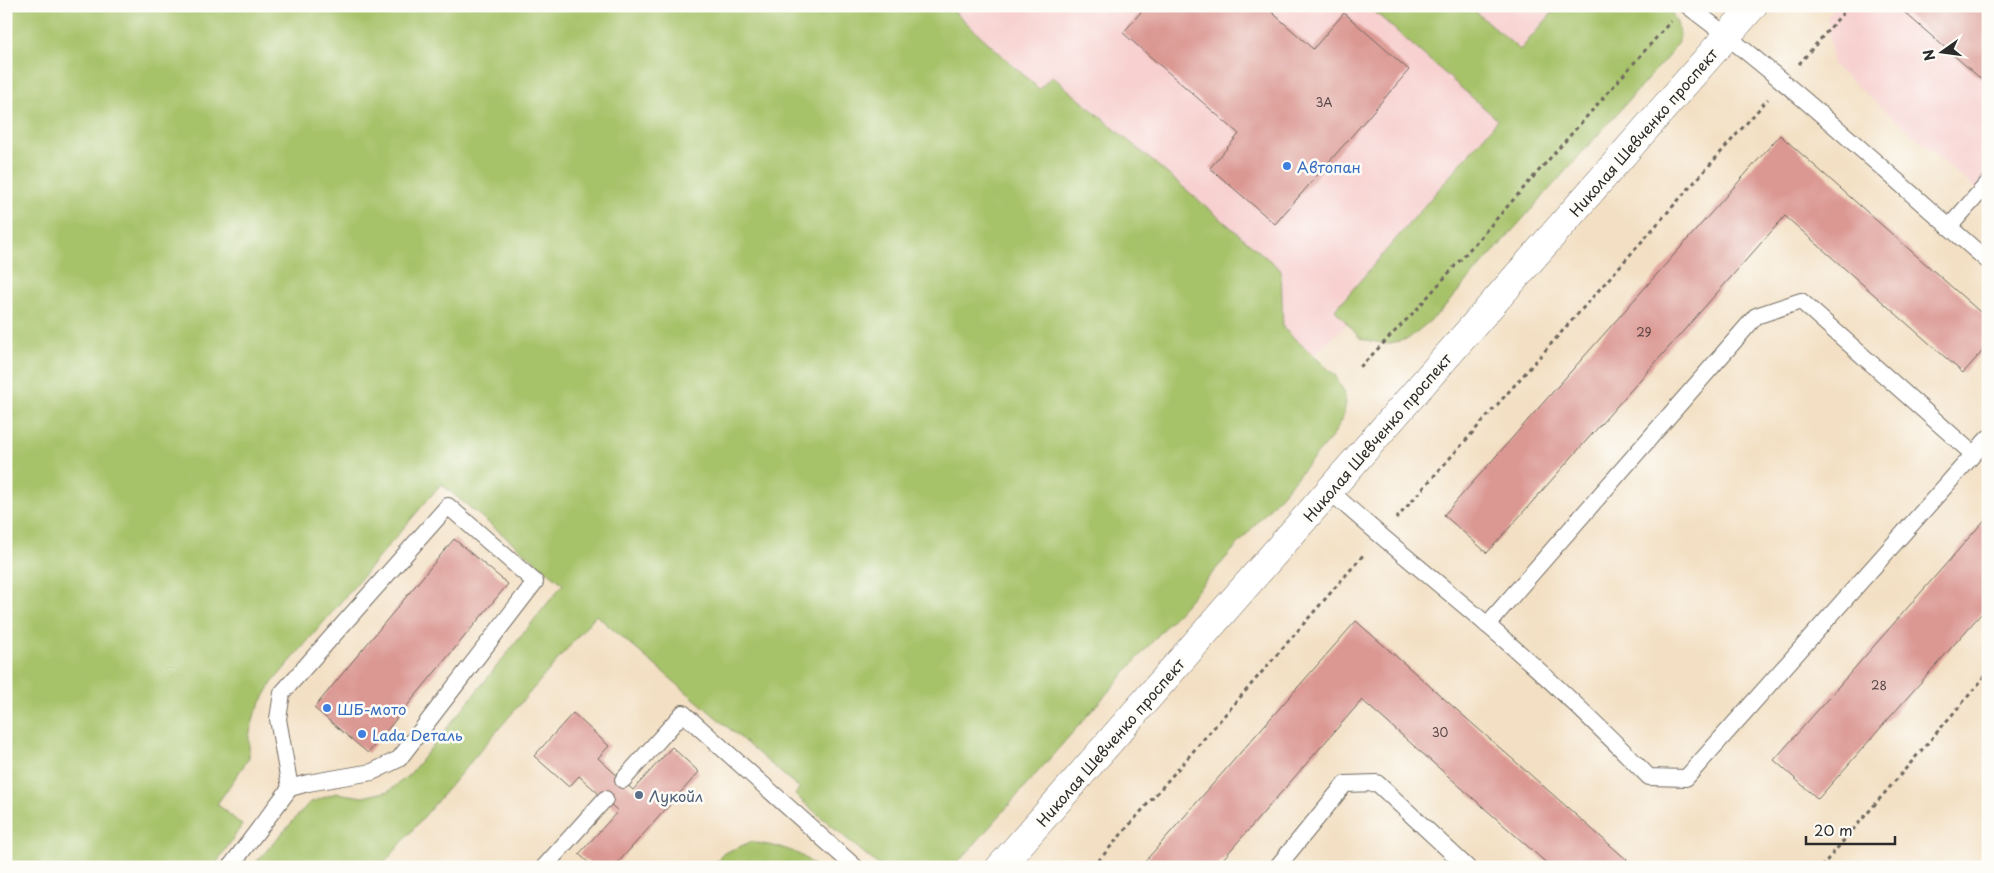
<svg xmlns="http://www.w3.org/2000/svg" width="1994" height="873" font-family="'Playpen Sans',sans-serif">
<rect width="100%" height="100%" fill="#fdfcf7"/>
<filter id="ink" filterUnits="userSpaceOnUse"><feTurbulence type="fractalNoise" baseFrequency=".02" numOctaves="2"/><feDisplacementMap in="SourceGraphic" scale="10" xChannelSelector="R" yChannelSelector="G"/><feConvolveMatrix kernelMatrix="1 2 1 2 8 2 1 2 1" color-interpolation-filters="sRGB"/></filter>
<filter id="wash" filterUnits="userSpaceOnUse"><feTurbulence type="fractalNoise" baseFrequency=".0096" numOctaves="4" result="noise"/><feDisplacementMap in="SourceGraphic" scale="20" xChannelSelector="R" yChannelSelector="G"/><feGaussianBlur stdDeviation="1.12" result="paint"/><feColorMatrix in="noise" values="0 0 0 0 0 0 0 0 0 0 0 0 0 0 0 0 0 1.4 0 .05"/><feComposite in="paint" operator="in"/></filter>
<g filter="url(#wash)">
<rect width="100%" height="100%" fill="#f3e0c4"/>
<g fill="#f7d0cf">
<polygon points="890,6 1629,6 1359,313 1303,365"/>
<polygon points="1836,6 1988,6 1988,200 1833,65 1827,16"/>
</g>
<g fill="#a7c36a" stroke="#69774a">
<polygon points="6,6 948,6 1039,89 1052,76 1281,270 1283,328 1335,375 1343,390 1346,403 1342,420 1332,437 965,855 953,867 883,867 878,865 795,795 799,788 596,615 381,867 252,867 309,803 336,793 363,797 389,791 410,774 563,584 441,484 272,683 255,713 249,736 249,758 217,804 242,825 214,867 6,867"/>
<polygon points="1368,6 1469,6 1520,50 1558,6 1668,6 1677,23 1680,37 1671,53 1437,315 1408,339 1386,344 1361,339 1335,310 1498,120"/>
<path d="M751 842C777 847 795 847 816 867H711L724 853Z"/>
</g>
<g id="blocks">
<g fill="#db9893">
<polygon points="1146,6 1265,6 1313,49 1344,13 1409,70 1275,224 1210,168 1239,134 1123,33"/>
<polygon points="1908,6 1988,6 1988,85 1904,12"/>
<polygon points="1780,135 1988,319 1988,345 1963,373 1785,216 1487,553 1444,515"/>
<polygon points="1988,516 1988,606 1818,799 1774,760"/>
<polygon points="454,539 508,584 368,753 314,708"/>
<polygon points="1356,621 1635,867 1551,867 1362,700 1216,867 1140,867"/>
<polygon points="573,713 609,746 598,758 633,790 672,747 699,772 614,867 593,867 579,854 618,811 579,776 569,787 534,756"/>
</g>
</g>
</g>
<g filter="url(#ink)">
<use href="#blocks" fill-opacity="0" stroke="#716a61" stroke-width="1"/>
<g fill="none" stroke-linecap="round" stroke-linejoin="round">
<g stroke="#716a61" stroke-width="18">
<g id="lane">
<path d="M1688 6C1793 85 1889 175 1988 261"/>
<polyline points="1949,227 1988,183"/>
<path d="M1330 491C1380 537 1434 579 1486 624 1543 672 1597 724 1649 777L1686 778 1988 438"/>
<polyline points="1487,625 1756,316 1801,301 1973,454"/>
<polyline points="623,780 683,713 855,867"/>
<polyline points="230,867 290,788 308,783 372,772 399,759 535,582 448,506 282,693 278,719 290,788"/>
<polyline points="544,867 605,799"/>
<polyline points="1277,867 1345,784 1377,783 1467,867"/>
</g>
</g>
<g stroke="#716a61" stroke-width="29">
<polyline id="secondary" points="1000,867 1753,6"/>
</g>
<g stroke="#716a61" stroke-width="3" stroke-dasharray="4 4" stroke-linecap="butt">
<polyline points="1799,64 1849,6"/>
<polyline points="1360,367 1416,310 1671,21"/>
<polyline points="1396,519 1768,99"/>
<polyline points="1093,867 1365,553"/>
<polyline points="1821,867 1988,673"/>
</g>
<use href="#lane" stroke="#fff" stroke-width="16"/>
<use href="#secondary" stroke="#fff" stroke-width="28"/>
</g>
</g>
<g fill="#3f7fe0" stroke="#fdfcf7" stroke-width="2">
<circle cx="1287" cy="166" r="5"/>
<circle cx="327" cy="708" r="5"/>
<circle cx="362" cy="734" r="5"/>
</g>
<circle fill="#5c6f8a" stroke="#fdfcf7" stroke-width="2" cx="639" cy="795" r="5"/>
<g text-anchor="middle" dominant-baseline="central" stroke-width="5" stroke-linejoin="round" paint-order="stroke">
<g font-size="12" fill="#574645">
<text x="1324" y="102">3А</text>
<text x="1644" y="332">29</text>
<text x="1879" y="685">28</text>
<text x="1440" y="732">30</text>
</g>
<g font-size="15" fill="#2b2b2b" stroke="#fdfcf7">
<text transform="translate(1643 132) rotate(-49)">Николая Шевченко проспект</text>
<text transform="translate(1377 437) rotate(-49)">Николая Шевченко проспект</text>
<text transform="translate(1110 742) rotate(-49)">Николая Шевченко проспект</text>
</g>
<g font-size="15" fill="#366cbe" stroke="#fdfcf7" text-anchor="start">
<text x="1297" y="166">Автопан</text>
<text x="337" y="708">ШБ-мото</text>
<text x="372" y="734">Lada Dеталь</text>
</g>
<g font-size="15" fill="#4e5e75" stroke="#fdfcf7" text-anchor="start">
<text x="649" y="795">Лукойл</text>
</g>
</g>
<rect width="1994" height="873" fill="none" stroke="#fdfcf7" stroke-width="25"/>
<g transform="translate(1942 52) rotate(256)" stroke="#fdfcf7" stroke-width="4" paint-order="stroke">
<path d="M0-4L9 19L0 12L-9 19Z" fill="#2b2b2b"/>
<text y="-8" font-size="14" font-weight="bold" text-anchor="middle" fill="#2b2b2b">N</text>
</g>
<path d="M1806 836v8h89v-8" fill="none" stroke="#2b2b2b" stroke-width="2.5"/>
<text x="1814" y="836" font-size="15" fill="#2b2b2b" stroke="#fdfcf7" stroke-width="4" paint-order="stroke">20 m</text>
</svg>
